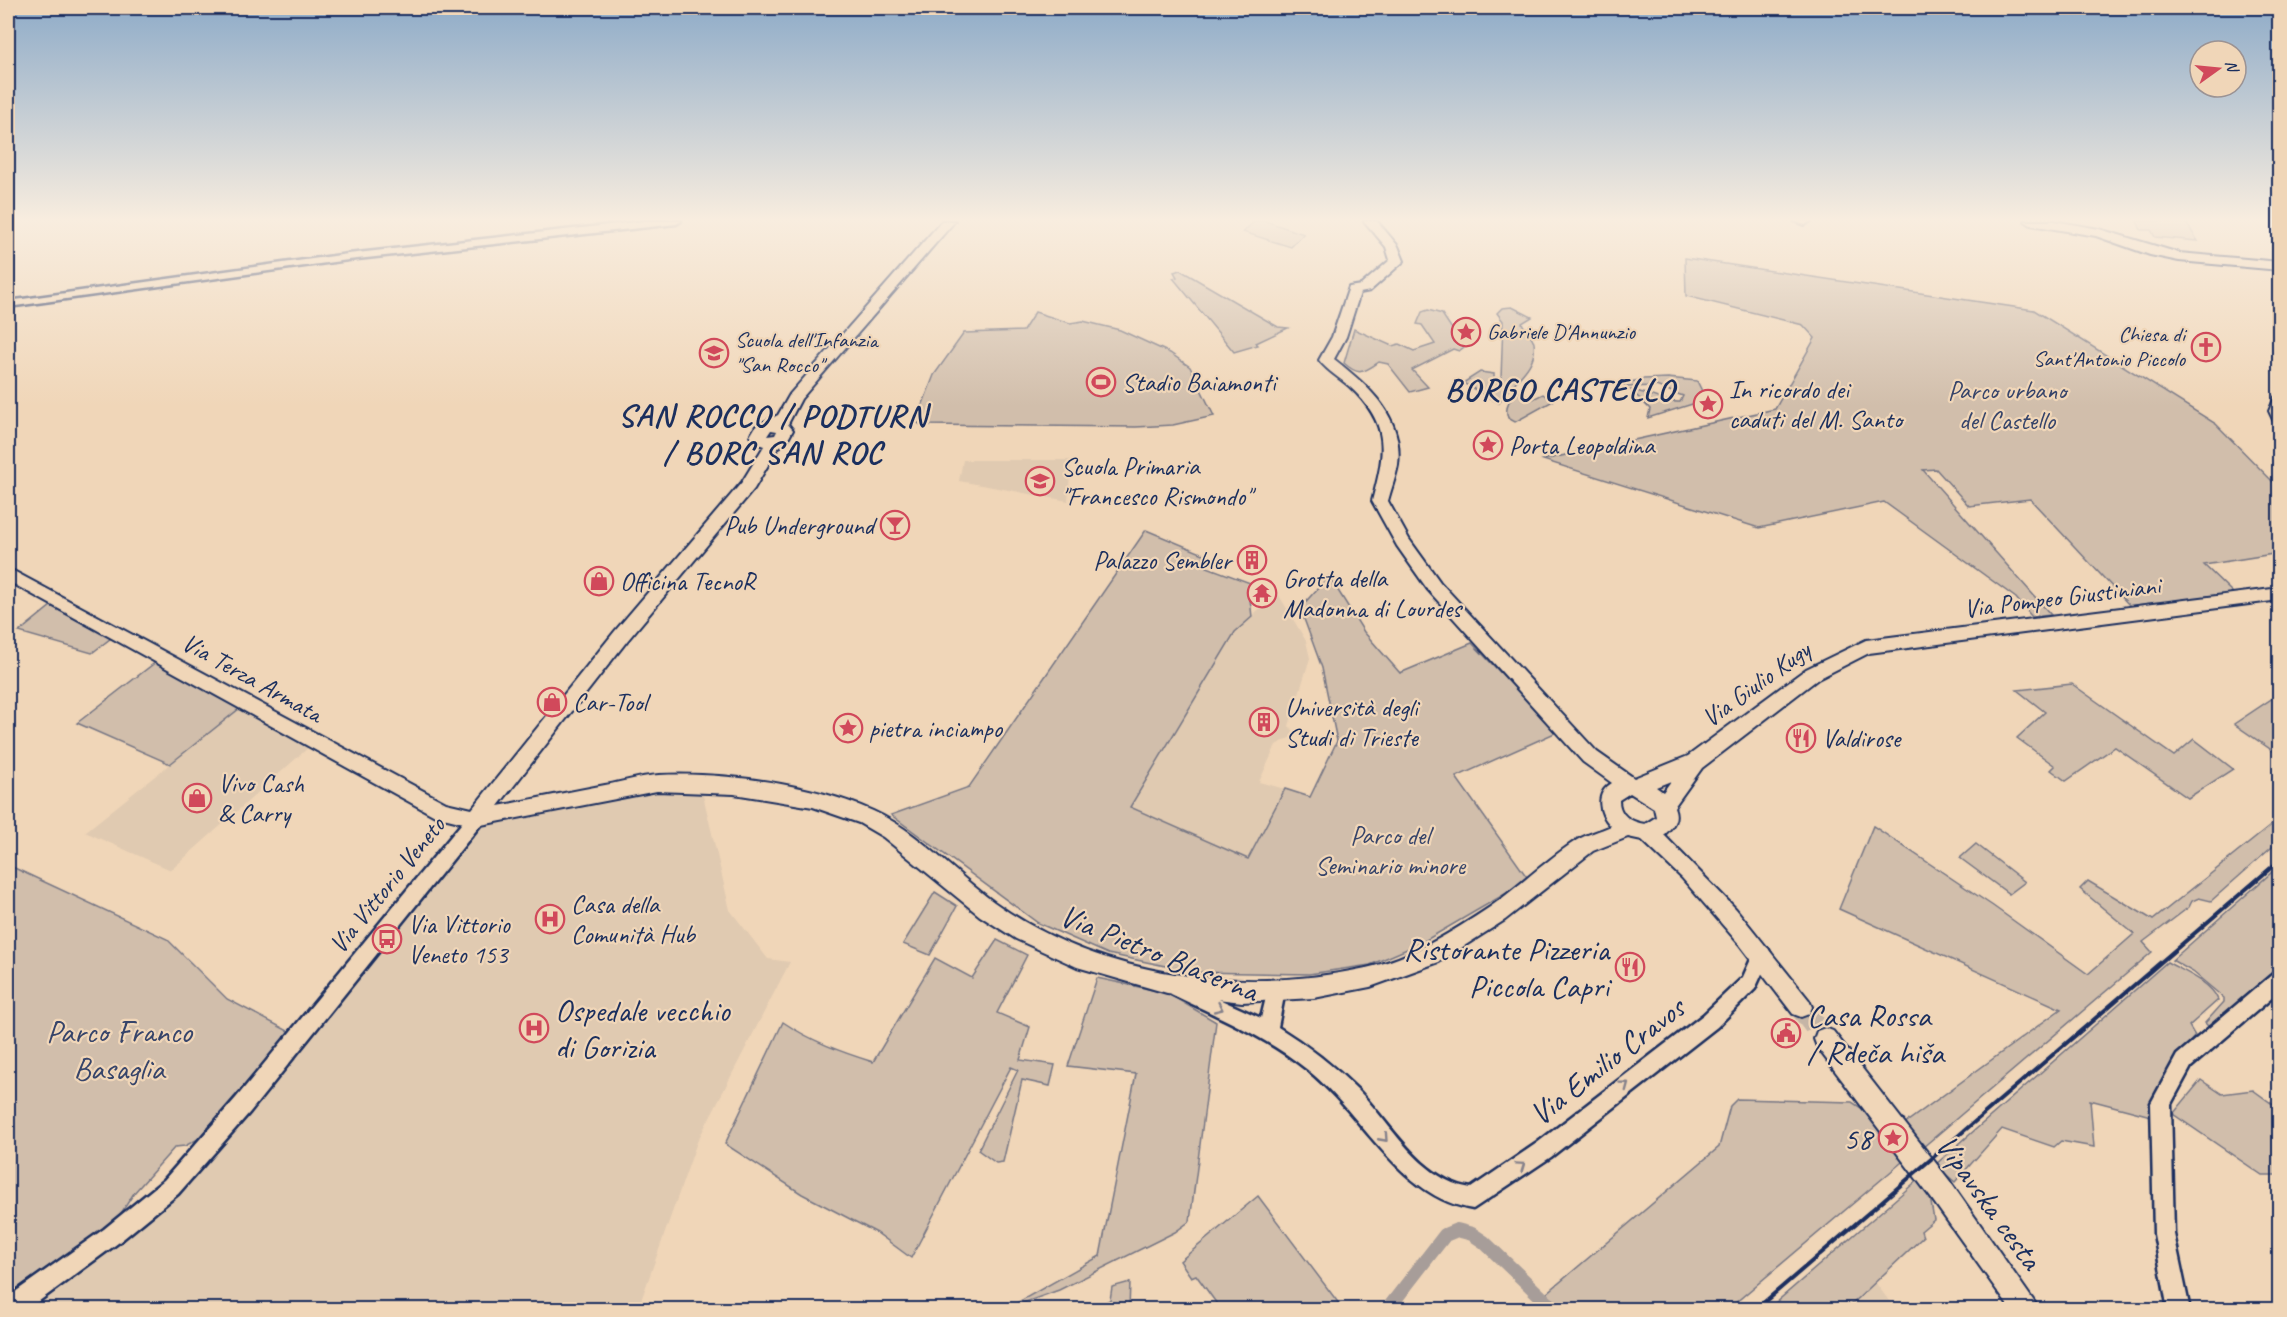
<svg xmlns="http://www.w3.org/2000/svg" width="2287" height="1317" font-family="Caveat,sans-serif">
<rect width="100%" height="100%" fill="#f0d6b8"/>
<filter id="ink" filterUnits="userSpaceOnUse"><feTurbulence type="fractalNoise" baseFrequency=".0167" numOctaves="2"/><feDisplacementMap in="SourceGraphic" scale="12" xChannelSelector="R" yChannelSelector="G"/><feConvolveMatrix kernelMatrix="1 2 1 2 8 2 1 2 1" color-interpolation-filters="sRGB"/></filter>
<g filter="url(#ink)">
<g fill="#e0cab1">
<polygon points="963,460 1071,460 1068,501 959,481"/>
<polygon points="1277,592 1306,641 1310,658 1289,726 1294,731 1293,736 1276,745 1259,782 1285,789 1248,859 1129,807 1235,632"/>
<polygon points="240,708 309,747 171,870 85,832"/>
<polygon points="702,791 730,910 768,959 790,962 697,1142 638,1309 15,1310 169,1195 479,824 651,793"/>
<polygon points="1875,1282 1895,1309 1847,1309"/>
</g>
<g fill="#d1beab" stroke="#767684" stroke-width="1.5">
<polygon points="1255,221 1265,221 1304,234 1291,247 1243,232"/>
<polygon points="2137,221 2185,221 2198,241 2155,237 2151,230 2141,230"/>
<polygon points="1685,258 2034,310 2216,424 2279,488 2279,553 2204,565 2234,594 2130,606 2030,499 1969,506 1936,469 1923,470 2051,615 2032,617 2016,598 1884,502 1759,528 1543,460 1775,409 1815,338 1803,325 1686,296"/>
<polygon points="1180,270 1278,327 1288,328 1256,343 1258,345 1234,352 1173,278 1177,277 1174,272"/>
<path d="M1512 307 1532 317 1522 323C1525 330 1533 336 1534 343 1538 369 1509 383 1499 403L1463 383 1480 372 1494 374V379H1501L1503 321 1497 313 1502 308Z"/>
<path d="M1428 310 1442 314 1464 347 1459 351 1453 349 1412 370 1428 387 1410 392 1388 364 1379 362C1364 372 1359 377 1344 363L1354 329 1392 346 1399 344 1414 351 1435 344 1422 325 1417 324 1422 312Z"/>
<polygon points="1035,312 1070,323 1083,321 1120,330 1170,353 1190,367 1214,416 1173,425 1136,427 921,425 913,420 916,414 919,414 934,375 964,333 1023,331"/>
<path d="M1668 378 1697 381 1702 391 1699 402 1648 418 1650 409 1631 390C1648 392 1662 403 1680 402L1683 396 1656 386 1626 387 1623 384 1643 379Z"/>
<path d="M1521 391 1533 399 1543 394 1553 401 1515 422 1508 418C1504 406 1510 396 1521 391Z"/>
<polygon points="1146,530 1206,555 1199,564 1253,584 1249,590 1252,617 1235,632 1130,807 1248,859 1285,789 1310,797 1337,741 1322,668 1300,608 1329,576 1364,632 1400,673 1472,643 1557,732 1456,777 1529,880 1421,943 1370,965 1309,974 1194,972 1108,954 1038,923 891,815 969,787"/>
<polygon points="51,606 111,638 92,653 19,632"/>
<polygon points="156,662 240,708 170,764 77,723"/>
<polygon points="2072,684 2174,756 2194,739 2233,769 2188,798 2115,747 2066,781 2051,770 2055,766 2017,738 2045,712 2017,690"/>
<polygon points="2279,694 2279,755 2234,724"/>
<polygon points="2279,819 2279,841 2211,901 2199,898 2192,901 2189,907 2143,942 2152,952 1922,1148 1904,1124 2061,1009 1839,909 1873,826 1993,906 2088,974 2134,934 2080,889 2088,881 2153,920"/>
<polygon points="1976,844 2025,882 2009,894 1960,858"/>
<polygon points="8,865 167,939 227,999 290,1032 198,1139 185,1146 175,1147 134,1193 118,1218 8,1295"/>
<polygon points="2279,866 2279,967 2209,1027 2205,1023 2224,1002 2224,998 2193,972 2172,960"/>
<polygon points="935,892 957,906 930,955 903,944"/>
<path d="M997 940 1027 955 997 1013 1030 1027 1020 1060 1055 1065 1050 1086 1022 1080 1003 1162 996 1163 978 1150 1018 1070 1011 1067 911 1258 877 1233 802 1194 725 1144 783 1022C811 1041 841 1052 873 1062L935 958 972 978Z"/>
<path d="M2167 962C2183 971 2211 982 2218 1000L2189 1026 2195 1036C2173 1060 2156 1083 2151 1116L2090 1100 2094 1147 2061 1141 2054 1147 2002 1129 1955 1182 1935 1165Z"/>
<polygon points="1097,978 1167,993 1216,1022 1190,1221 1175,1232 1059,1290 1006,1309 1100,1256 1136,1074 1068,1066"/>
<polygon points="2201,1080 2222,1094 2253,1090 2279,1109 2279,1175 2262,1175 2173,1114"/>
<polygon points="1737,1099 1852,1102 1872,1115 1908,1157 1728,1309 1567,1309 1546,1294 1719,1147 1730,1106"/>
<polygon points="1920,1178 1929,1191 1934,1220 1921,1231 1923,1237 1847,1309 1767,1310"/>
<polygon points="1258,1196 1343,1309 1212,1309 1217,1304 1196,1275 1191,1277 1180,1261"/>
<polygon points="1130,1282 1129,1309 1089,1309 1110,1300 1112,1287"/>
</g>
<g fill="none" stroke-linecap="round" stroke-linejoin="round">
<polyline stroke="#a79d99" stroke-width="14" points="1387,1310 1445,1235 1457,1230 1472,1234 1484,1242 1555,1310"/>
<polyline stroke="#c5b5a6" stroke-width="23" stroke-dasharray="23 11" stroke-linecap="butt" points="1801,1007 1825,1039"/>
<g stroke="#1b2f5e" stroke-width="5">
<g id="minor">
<polygon points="645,221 681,221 676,224 348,260 8,307 8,301 348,254"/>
<polygon points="476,811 482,813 484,818 482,823 250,1112 178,1194 118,1243 27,1310 8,1310 8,1297 104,1229 164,1180 236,1098 470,813"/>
<path d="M1762 946 1768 948 1771 954 1755 989 1717 1027 1551 1157 1473 1209C1400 1197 1364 1116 1309 1071 1267 1037 1219 1017 1171 994L1168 988 1171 982 1177 980 1261 1018 1269 985 1276 982 1283 985 1285 991 1278 1027C1307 1045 1334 1066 1358 1090 1391 1124 1420 1180 1471 1188L1537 1143 1703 1015 1743 977 1756 948Z"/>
<polygon points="2280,971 2280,991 2191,1067 2171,1104 2174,1234 2190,1310 2168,1310 2154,1234 2151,1103 2177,1055 2274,973"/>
</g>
</g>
<g stroke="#1b2f5e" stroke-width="4">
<g id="major">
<path d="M942 221H955L801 399 788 424 793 430 787 441 778 448 754 489 627 641 498 806C533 799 569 792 605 785 622 782 641 776 659 775 725 772 812 784 873 811 918 831 954 873 994 902 1100 978 1241 995 1366 968 1411 958 1452 932 1490 907 1520 886 1546 860 1577 840 1587 834 1600 831 1611 826 1598 813 1595 793 1612 783L1583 762 1428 590 1397 546 1372 501C1385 452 1391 425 1350 387 1340 378 1327 371 1319 360L1332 337 1349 287 1361 285 1390 260 1386 247 1364 221H1377L1398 246 1404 261 1370 291 1360 293 1346 337 1334 359C1369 387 1404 416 1398 465 1396 477 1391 489 1388 501L1409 539 1440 582 1597 752 1634 778 1688 756 1806 669 1866 640 2280 588V600L1869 653 1818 679 1702 768 1674 807C1679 819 1673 827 1664 835L1736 909 1809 1000 1812 1007 1809 1014 1801 1017 1793 1014 1740 945 1682 878 1642 840 1628 837 1593 851 1505 920 1439 962 1370 987 1314 998 1242 1002 1167 993 1077 967 1016 939 980 916 883 837 859 823 813 807 734 794 657 791 476 826 435 816 8 581V568L446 803 472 809 615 631 742 482 764 446 758 444 750 436 756 426 778 415 790 394ZM771 430 777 431 775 435 767 436ZM1671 781 1663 792 1656 787ZM1630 793 1654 808 1656 817 1645 824C1631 822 1619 815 1619 800Z"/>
<polygon points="1794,221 1811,221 1805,225"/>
<polygon points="2025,221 2054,221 2099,229 2179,253 2280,262 2280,270 2179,261 2150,255 2096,236 2031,225"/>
<polygon points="2280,396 2280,426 2275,424 2269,411 2275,397"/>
<polygon points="1825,1028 1833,1031 1949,1180 2040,1310 2011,1310 1931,1198 1817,1047 1814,1039 1817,1031"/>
</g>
</g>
<use href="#minor" fill="#f0d6b8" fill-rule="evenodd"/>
<use href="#major" fill="#f0d6b8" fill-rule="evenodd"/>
<polyline stroke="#1b2f5e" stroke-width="3" points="2278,862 2280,860"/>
<polyline stroke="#1b2f5e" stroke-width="4" points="1755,1310 2280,860"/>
</g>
<defs><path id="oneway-chevron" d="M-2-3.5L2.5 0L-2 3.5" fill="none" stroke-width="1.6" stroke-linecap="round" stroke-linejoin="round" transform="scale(1.5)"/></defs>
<g stroke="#86828b">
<use href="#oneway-chevron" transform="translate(1219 1008) rotate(25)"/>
<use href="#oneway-chevron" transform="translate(1625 1085) rotate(-37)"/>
<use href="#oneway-chevron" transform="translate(1384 1138) rotate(48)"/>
<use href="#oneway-chevron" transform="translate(1521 1166) rotate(-35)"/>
</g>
</g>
<linearGradient id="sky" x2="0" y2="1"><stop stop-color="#8eabc8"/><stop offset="0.54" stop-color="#f8eddf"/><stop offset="1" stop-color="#f8eddf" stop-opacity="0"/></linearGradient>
<rect width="2287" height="406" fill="url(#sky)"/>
<defs>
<g id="sight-ring" transform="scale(1.5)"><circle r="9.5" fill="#f0d6b8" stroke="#d1495b" stroke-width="1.5"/><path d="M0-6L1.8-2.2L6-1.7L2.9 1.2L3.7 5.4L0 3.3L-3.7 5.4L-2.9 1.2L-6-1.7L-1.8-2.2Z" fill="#d1495b"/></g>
<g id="church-ring" transform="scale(1.5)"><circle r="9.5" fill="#f0d6b8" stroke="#d1495b" stroke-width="1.5"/><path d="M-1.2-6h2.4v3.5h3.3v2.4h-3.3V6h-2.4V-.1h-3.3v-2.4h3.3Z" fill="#d1495b"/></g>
<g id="school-ring" transform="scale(1.5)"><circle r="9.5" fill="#f0d6b8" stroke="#d1495b" stroke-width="1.5"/><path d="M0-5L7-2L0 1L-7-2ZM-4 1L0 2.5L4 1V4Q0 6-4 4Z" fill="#d1495b"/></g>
<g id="stadium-ring" transform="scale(1.5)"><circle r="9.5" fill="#f0d6b8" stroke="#d1495b" stroke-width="1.5"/><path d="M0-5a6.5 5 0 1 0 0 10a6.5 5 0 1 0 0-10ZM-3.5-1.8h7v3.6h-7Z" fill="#d1495b"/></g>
<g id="bar-ring" transform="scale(1.5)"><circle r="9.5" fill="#f0d6b8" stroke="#d1495b" stroke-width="1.5"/><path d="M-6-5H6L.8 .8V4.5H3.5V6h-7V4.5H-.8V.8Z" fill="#d1495b"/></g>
<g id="building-ring" transform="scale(1.5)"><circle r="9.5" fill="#f0d6b8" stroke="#d1495b" stroke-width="1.5"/><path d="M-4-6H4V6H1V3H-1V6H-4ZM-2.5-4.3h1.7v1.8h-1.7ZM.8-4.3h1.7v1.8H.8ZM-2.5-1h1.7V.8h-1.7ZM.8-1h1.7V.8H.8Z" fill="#d1495b"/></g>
<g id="shop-ring" transform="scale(1.5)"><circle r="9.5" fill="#f0d6b8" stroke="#d1495b" stroke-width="1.5"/><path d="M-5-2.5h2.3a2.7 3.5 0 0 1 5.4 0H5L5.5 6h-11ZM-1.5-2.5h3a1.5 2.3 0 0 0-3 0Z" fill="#d1495b"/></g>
<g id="temple-ring" transform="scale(1.5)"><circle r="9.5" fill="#f0d6b8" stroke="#d1495b" stroke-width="1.5"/><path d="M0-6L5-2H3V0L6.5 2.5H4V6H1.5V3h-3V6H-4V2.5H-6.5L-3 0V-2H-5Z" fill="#d1495b"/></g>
<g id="restaurant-ring" transform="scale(1.5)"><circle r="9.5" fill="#f0d6b8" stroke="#d1495b" stroke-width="1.5"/><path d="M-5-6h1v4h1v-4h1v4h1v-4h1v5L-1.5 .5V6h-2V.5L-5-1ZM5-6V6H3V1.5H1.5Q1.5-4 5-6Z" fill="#d1495b"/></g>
<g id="hospital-ring" transform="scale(1.5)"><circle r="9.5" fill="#f0d6b8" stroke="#d1495b" stroke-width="1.5"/><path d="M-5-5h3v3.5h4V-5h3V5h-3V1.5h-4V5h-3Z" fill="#d1495b"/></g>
<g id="bus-ring" transform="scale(1.5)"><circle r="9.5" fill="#f0d6b8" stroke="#d1495b" stroke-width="1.5"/><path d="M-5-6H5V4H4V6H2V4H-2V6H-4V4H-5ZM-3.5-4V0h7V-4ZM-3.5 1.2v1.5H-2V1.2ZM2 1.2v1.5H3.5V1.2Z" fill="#d1495b"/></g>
<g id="civic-ring" transform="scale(1.5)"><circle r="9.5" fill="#f0d6b8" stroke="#d1495b" stroke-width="1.5"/><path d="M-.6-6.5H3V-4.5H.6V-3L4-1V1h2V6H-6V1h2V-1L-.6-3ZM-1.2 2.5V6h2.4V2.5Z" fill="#d1495b"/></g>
</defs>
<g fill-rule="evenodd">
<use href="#sight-ring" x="1466" y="332"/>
<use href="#church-ring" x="2206" y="347"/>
<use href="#school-ring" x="714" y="353"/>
<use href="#stadium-ring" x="1101" y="382"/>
<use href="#sight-ring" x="1708" y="404"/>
<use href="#sight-ring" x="1488" y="445"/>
<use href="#school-ring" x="1040" y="481"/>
<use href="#bar-ring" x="895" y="525"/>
<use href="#building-ring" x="1252" y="560"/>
<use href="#shop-ring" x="599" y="581"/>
<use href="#temple-ring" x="1262" y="593"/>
<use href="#shop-ring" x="552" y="702"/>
<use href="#building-ring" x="1264" y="722"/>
<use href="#sight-ring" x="848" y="728"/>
<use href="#restaurant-ring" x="1801" y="738"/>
<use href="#shop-ring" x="197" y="798"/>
<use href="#hospital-ring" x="550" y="919"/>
<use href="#bus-ring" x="387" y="939"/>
<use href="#restaurant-ring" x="1630" y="967"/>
<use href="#hospital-ring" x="534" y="1028"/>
<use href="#civic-ring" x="1786" y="1033"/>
<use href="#sight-ring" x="1893" y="1138"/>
</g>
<g text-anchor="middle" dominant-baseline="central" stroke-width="4.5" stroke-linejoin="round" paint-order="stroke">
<g font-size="22" fill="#1b2f5e" stroke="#f0d6b8" text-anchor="start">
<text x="1487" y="332">Gabriele D'Annunzio</text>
<text x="2185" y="334" text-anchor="end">Chiesa di<tspan x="2185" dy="25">Sant'Antonio Piccolo</tspan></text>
<text x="735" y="340">Scuola dell'Infanzia<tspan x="735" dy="25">"San Rocco"</tspan></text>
</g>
<g font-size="26" fill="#1b2f5e" stroke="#f0d6b8" text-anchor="start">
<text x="1122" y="382">Stadio Baiamonti</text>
<text x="1729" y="389">In ricordo dei<tspan x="1729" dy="30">caduti del M. Santo</tspan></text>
<text x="1509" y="445">Porta Leopoldina</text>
<text x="1061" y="466">Scuola Primaria<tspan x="1061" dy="30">"Francesco Rismondo"</tspan></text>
<text x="874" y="525" text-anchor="end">Pub Underground</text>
<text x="1231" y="560" text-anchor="end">Palazzo Sembler</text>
<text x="1283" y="578">Grotta della<tspan x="1283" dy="30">Madonna di Lourdes</tspan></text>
<text x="620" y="581">Officina TecnoR</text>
<text x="573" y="702">Car-Tool</text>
<text x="1285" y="707">Università degli<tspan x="1285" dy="30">Studi di Trieste</tspan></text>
<text x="869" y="728">pietra inciampo</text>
<text x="1822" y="738">Valdirose</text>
<text x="218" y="783">Vivo Cash<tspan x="218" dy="30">&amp; Carry</tspan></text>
<text x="571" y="904">Casa della<tspan x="571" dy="30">Comunità Hub</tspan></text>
<text x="408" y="924">Via Vittorio<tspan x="408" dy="30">Veneto 153</tspan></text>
</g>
<g font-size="26" fill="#36446a" stroke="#f0d6b8">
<text x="2007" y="390">Parco urbano<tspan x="2007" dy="30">del Castello</tspan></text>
<text x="1390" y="835">Parco del<tspan x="1390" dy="30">Seminario minore</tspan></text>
</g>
<g font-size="26" fill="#1b2f5e" stroke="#f0d6b8">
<text transform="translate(2062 597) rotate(-7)">Via Pompeo Giustiniani</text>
<text transform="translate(252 678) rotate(29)">Via Terza Armata</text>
<text transform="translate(1756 684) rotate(-36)">Via Giulio Kugy</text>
<text transform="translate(387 885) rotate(-51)">Via Vittorio Veneto</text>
</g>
<g font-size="32" font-weight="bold" letter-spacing="1.5" fill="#1b2f5e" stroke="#f0d6b8">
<text x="1560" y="389">BORGO CASTELLO</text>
<text x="773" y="415">SAN ROCCO / PODTURN<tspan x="773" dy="37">/ BORC SAN ROC</tspan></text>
</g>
<g font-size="32" fill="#1b2f5e" stroke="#f0d6b8" text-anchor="end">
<text x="1609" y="949">Ristorante Pizzeria<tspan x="1609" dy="37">Piccola Capri</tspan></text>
<text x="555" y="1010" text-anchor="start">Ospedale vecchio<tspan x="555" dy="37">di Gorizia</tspan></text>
<text x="1807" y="1015" text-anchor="start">Casa Rossa<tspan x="1807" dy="37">/ Rdeča hiša</tspan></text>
<text x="1872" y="1138">58</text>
</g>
<g font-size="32" fill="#1b2f5e" stroke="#f0d6b8">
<text transform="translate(1159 953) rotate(22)">Via Pietro Blaserna</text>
<text transform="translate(1607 1061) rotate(-38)">Via Emilio Cravos</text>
<text transform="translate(1989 1202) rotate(54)">Vipavska cesta</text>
</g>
<g font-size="32" fill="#36446a" stroke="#f0d6b8">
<text x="119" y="1031">Parco Franco<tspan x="119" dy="37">Basaglia</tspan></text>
</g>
</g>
<rect width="2287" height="1317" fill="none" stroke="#f0d6b8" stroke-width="30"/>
<rect x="15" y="15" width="2257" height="1287" fill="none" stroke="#1b2f5e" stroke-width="2" filter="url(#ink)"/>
<g transform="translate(2218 69) rotate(75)"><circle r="28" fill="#f0d6b8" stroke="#9b9394" stroke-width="1.5"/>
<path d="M0-4.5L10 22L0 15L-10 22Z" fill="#d1495b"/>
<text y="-9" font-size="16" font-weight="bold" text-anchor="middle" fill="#1b2f5e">N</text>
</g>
</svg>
